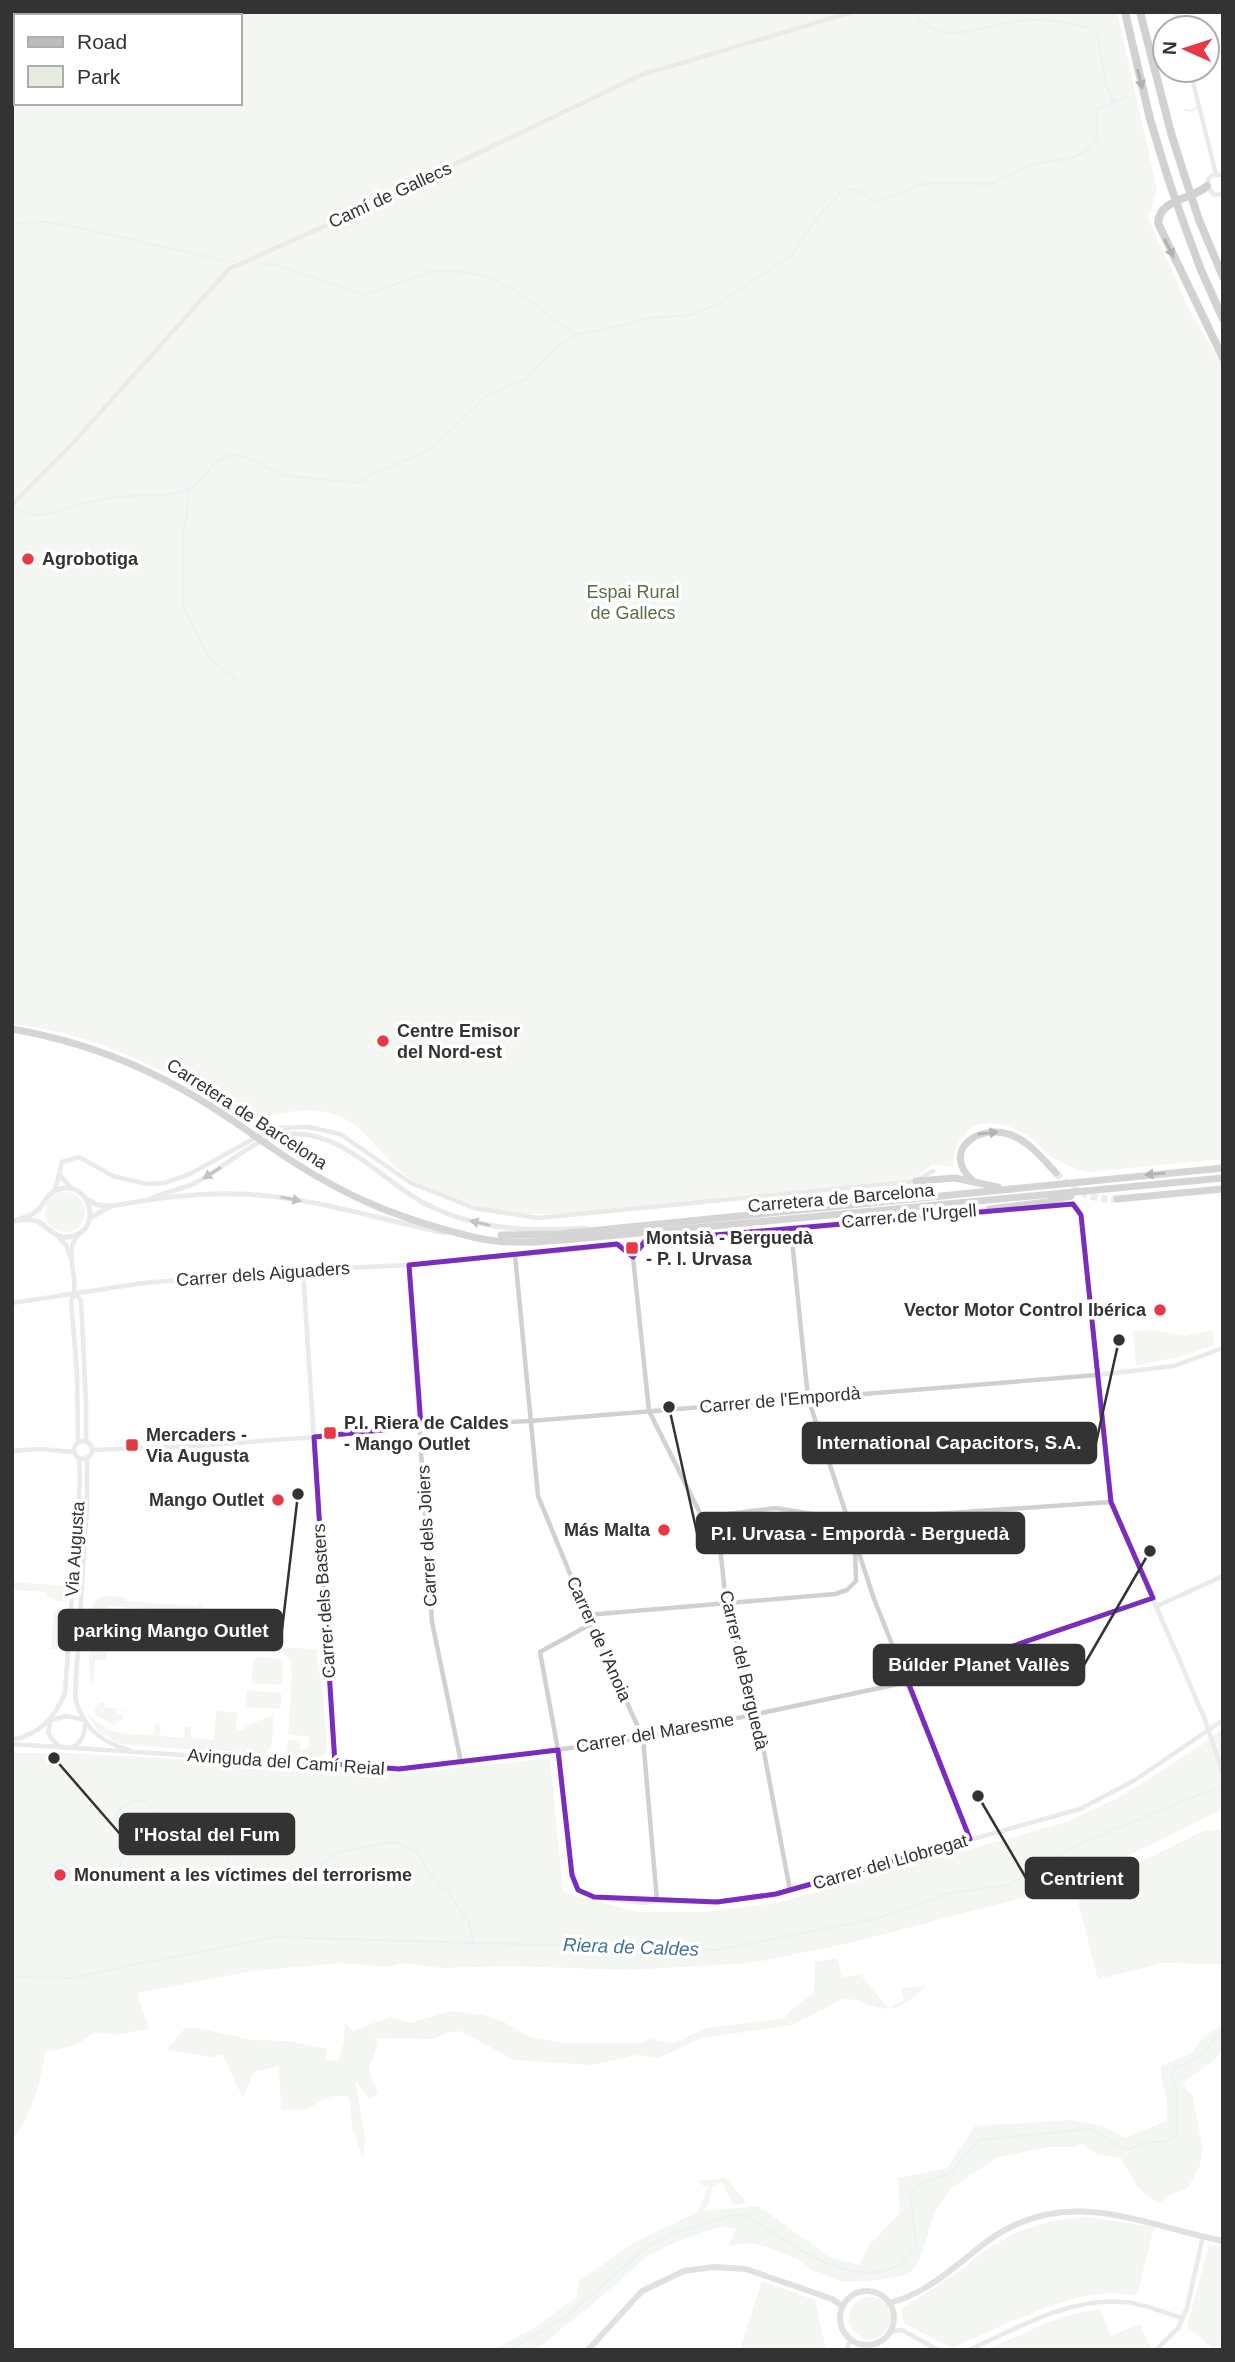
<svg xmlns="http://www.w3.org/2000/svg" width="1235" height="2362" font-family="Arial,sans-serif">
<rect width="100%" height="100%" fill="#fff"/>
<g fill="#e6ecdf" fill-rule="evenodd">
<path d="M12 12H1117L1157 189 1148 218 1191 313 1223 366V1159L1087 1172C1074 1168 1063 1164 1052 1157 1043 1151 1036 1141 1027 1135 1009 1125 983 1115 966 1133 956 1144 953 1152 953 1167L932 1164 916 1178C839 1187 762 1193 685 1201 626 1208 558 1220 500 1211 476 1207 425 1192 406 1176 390 1163 377 1145 362 1131 331 1102 289 1109 252 1121 179 1077 99 1033 12 1024ZM16 16H240V103H16Z"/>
<circle cx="65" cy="1212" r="20"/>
<polygon points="1153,1330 1185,1336 1212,1330 1215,1345 1179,1357 1136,1365 1133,1331"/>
<polygon points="12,1582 69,1586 68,1601 56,1601 47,1595 47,1592 12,1590"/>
<path d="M105 1596 125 1597V1601L197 1606 198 1602 203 1607V1613L109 1606 106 1660H95L93 1687C87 1672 88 1622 93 1606 95 1600 99 1598 105 1596Z"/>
<polygon points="54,1610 64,1610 67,1614 64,1645 57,1649 51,1649"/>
<polygon points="246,1646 317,1649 317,1665 321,1665 327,1746 325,1753 321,1757 293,1758 287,1750 288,1740 300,1741 300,1749 308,1749 309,1737 288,1734 292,1674 290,1658 280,1651 249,1649"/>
<polygon points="257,1657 277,1659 283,1662 282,1685 252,1683 253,1661"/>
<polygon points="247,1690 280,1693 282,1696 281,1706 279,1709 245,1707"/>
<polygon points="100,1703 105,1703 105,1707 131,1711 118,1710 117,1714 123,1715 123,1718 114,1725 96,1715 94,1708"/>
<path d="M216 1711 237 1713 236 1728 241 1731 250 1724 273 1715 272 1744 264 1756 120 1744 99 1732 86 1713C110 1735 123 1734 154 1735L155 1724 161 1725 160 1736 184 1738 185 1727H191V1738L214 1740Z"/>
<path d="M1223 1729V1809L1064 1887 846 1944 751 1963 629 1970 510 1966 440 1968 402 1963 387 1967 341 1963 252 1971 137 1993 149 2029 115 2035 95 2032 76 2045 45 2052C40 2084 32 2115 12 2141V1753H66L335 1768 400 1774 550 1758 563 1892 637 1912H705L776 1903 1064 1823 1122 1796 1203 1744Z"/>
<polygon points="1223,1829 1223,1964 1163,1963 1098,1979 1076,1894 1203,1831"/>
<path d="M837 1958 842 1977 861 1975 888 2008 904 2000 901 1988 927 1986C909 2000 899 2013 875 2007 868 2005 865 2005 860 2000L843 1999 792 2025 701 2038 659 2058 638 2055 592 2065 514 2060 460 2031 447 2033 432 2039 375 2038 377 2045 369 2070 378 2094 370 2099 355 2080 365 2139 363 2158 353 2129 349 2097C322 2093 326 2102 305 2109 298 2111 288 2109 281 2109L279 2066 253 2072 243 2098 222 2054 212 2057 167 2050 185 2028H196L253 2040 289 2041 327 2049 326 2060 338 2061 344 2043 345 2023 353 2031 390 2017 411 2023 450 2011 484 2015 504 2022 530 2037 563 2043H640L651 2039 673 2043 707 2028 785 2018 789 2012 814 1992 815 1962Z"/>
<path d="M1223 2024V2048L1214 2060 1182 2083 1193 2097 1203 2150 1200 2165 1188 2188 1165 2197 1162 2203C1139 2197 1132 2177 1121 2158L1098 2155 1083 2144 1073 2147H1049L996 2158 952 2188 936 2209 918 2264 909 2274 880 2280 844 2282 815 2272 797 2259 776 2250 753 2243 729 2245 736 2228 718 2227 669 2245 645 2258 601 2297 535 2350H493L532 2329 576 2298 579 2281 635 2242 697 2212 708 2188 695 2181 726 2178 746 2202 740 2205 733 2204 722 2182 712 2186 710 2199 704 2211 759 2206 829 2257 859 2265 869 2245 900 2213 898 2178 947 2168 975 2126 1073 2120 1103 2126 1125 2138 1166 2121C1171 2101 1160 2086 1161 2066L1191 2053 1201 2039Z"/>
<path d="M1087 2217 1154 2227 1137 2295C1128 2295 1119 2293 1110 2293 1062 2295 996 2329 952 2348L904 2323 901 2309 964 2268 984 2251 1015 2233 1050 2221Z"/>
<polygon points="1209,2245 1223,2247 1223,2341 1213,2348 1187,2327"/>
<polygon points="762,2281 815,2300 826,2350 740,2350"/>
<circle cx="870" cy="2318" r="21"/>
<path d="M1100 2309 1111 2336 1140 2324 1150 2346 1147 2350H987C1024 2333 1060 2314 1100 2309Z"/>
</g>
<circle fill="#cfe2ee" cx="60" cy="1875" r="11"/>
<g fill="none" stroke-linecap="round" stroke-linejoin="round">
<g stroke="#cfe2ee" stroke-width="2">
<path d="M913 12C921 20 929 27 939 31 958 38 998 23 1019 21 1042 18 1067 22 1089 28"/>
<polyline points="1097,31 1106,84 1113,101"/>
<polyline points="1185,110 1191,111 1197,108"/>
<polyline points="850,189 857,190 876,202 919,185 930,183 990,184 1030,165 1071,158 1084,152 1097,138 1096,117 1098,109 1127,97"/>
<polyline points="12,223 47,222 71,226 222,260"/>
<polyline points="230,261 235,261"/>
<polyline points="250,262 277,265 366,295 431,271 463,272 488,277 518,292 575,335"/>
<polyline points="188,490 187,516 183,530 183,607 208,657 238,681"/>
<path d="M13 506C22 510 28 515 38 515 55 515 73 505 90 502 102 499 115 496 127 496 148 495 166 498 186 490 203 484 210 461 227 456 250 451 267 470 287 476L360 483 372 474 421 454 438 443 487 395 525 380 558 346 576 334 592 332 651 318 691 315 716 305 792 255 815 220 842 191"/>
<path d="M174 1834 184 1837 201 1819C250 1813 213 1864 237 1883L283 1869 320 1865 337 1852 393 1842 403 1845 418 1854 426 1868 442 1888 447 1891 469 1922 473 1944"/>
<path d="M91 1883C96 1882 103 1883 108 1880 115 1876 125 1860 124 1851 122 1835 115 1833 117 1812 144 1786 154 1809 170 1831"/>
<polyline points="12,1977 75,1978 121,1967 276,1937 717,1950 879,1918 949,1893 1009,1885 1079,1844 1223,1785"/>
<path d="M509 2350 567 2316 646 2248 670 2234 734 2215H746C787 2241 849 2292 899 2265 906 2261 912 2250 916 2244L910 2192 923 2182 949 2174 979 2140 1091 2129 1123 2148 1131 2149C1135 2147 1138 2144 1142 2143 1156 2139 1162 2148 1177 2134V2090L1171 2073 1174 2069 1203 2055 1217 2035 1223 2032"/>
</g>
<path stroke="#d6d6d6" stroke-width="7" stroke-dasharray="7 3.5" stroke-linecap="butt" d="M1056 1173C1074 1191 1090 1200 1117 1199"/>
<g stroke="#d0d0d0" stroke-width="4.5">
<polyline points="1176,12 1180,28"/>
<polyline points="1190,70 1216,174"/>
<polyline points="1223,175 1213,175 1208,179 1207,186 1214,195 1223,194"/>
<polyline points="12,505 71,445 229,269 345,217 641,75 852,12"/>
<polyline points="60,1175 71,1188"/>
<polyline points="55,1190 62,1162 79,1157 113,1176 147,1184 164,1183 188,1175 262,1134 280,1128 308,1127 340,1134 411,1183 474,1208 538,1218 916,1181 933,1171"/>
<polyline points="1051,1204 1073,1204 1081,1215 1111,1502 1204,1717 1223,1774"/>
<polyline points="802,1226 796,1232 792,1240 808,1398 874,1599 970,1839"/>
<polyline points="59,1238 66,1245 70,1256"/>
<polyline points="645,1242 633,1257 649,1411 702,1517 720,1547 726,1602 757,1715 790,1890"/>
<polyline points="617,1244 633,1257"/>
<polyline points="515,1255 538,1496 587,1615 643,1738 657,1901"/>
<polyline points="409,1265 432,1622 461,1762"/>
<polyline points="303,1270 335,1764"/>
<polyline points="75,1295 81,1300 86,1402 86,1441"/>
<polyline points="12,1303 144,1283 303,1270 409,1265 990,1209"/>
<circle cx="83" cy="1450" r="9"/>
<path d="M78 1443 77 1372 71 1301C82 1280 61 1253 79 1234"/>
<polyline points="92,1450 195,1446 314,1437 421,1426 530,1421 1097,1375 1174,1366 1223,1348"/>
<polyline points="12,1451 40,1449 74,1452"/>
<path d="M87 1457V1506L75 1696C81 1726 100 1742 129 1750"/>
<polyline points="709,1528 720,1515 776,1508 848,1520 1111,1502"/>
<polyline points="1157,1606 1223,1576"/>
<polyline points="587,1615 835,1594 847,1590 856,1581 855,1548"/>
<polyline points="591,1624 540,1652 558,1750 572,1875 578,1890 594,1897 644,1903 657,1901 717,1902 776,1894 1080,1809 1135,1780 1223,1720"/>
<path d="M66 1716 85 1720C87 1752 58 1757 48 1732L51 1720Z"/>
<path d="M12 1740C40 1734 54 1719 65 1693L80 1481 79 1458"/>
<polyline points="12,1744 399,1769 548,1751 643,1738 908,1682 1153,1598"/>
<polyline points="890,2332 902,2330 938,2350"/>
<polyline points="847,2350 850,2339"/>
<path d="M969 2350C1017 2328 1070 2297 1124 2302 1143 2303 1164 2313 1183 2318"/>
<polyline points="1156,2350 1178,2328 1187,2308 1203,2236"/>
</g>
<g stroke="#d0d0d0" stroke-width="5">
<path d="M87 1199 97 1205 111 1206C153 1199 196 1192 239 1194 309 1196 377 1219 445 1233"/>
<path d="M150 1199C164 1192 180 1190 195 1183 227 1167 252 1137 289 1134 342 1130 381 1180 424 1203 475 1230 530 1232 586 1228"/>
<polyline points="90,1218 111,1206"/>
<path d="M12 1221C20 1220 32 1218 39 1222 51 1229 56 1241 73 1236 103 1228 90 1181 60 1189 47 1192 45 1203 37 1211 31 1216 24 1217 17 1220"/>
</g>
<g stroke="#bdbdbd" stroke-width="6">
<circle cx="867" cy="2318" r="27"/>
<path d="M889 2303C928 2294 958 2263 989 2240 1068 2184 1142 2225 1223 2241"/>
<polyline points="588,2350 642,2291 684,2271 714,2267 746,2269 832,2299 842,2306"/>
</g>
<g stroke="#a2a2a2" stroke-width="7">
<path d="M12 1029C104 1045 177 1080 252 1134"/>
<path d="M268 1145C337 1193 391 1217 473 1237 509 1246 550 1241 586 1238L1223 1178"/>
<polyline points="916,1181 955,1178 998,1187"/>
<path d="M973 1181C940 1152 978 1121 1014 1136 1031 1144 1043 1159 1056 1173"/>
<polyline points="1117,1199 1223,1189"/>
<polyline points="990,1209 1047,1202 1071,1196"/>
<polyline points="501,1235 559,1234 1223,1168"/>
</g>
<g stroke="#9a9a9a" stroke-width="8">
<polyline points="1125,12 1150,119 1168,178"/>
<polyline points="1140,12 1171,133 1184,174"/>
<path d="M1207 186C1192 200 1160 198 1158 223L1223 358"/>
<polyline points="1199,220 1223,277"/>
<polyline points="1184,224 1201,270 1223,319"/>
</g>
<polyline stroke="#a2a2a2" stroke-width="7" points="252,1134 268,1145"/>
<g stroke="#9a9a9a" stroke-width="8">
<polyline points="1184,174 1199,220"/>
<polyline points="1168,178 1184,224"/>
</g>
</g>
<defs><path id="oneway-solid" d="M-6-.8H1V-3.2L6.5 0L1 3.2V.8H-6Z" transform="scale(1.75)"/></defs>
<g fill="#525252">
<use href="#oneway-solid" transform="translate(1140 79) rotate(76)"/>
<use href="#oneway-solid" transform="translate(1169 248) rotate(64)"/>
</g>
<g fill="#5a5a5a">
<use href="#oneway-solid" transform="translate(988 1133) rotate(-6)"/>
<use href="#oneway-solid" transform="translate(1155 1174) rotate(175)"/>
</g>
<g fill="#7a7a7a">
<use href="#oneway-solid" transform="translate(212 1173) rotate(147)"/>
<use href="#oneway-solid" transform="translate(291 1199) rotate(11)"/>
<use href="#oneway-solid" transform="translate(480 1223) rotate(-167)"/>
</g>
<path d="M0 0H1235V2362H0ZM1073 1204 1081 1215 1111 1502 1153 1598 908 1682 970 1839 776 1894 717 1902 594 1897 578 1890 572 1875 558 1750 399 1769 335 1764 314 1437 421 1426 409 1265 617 1244 633 1257 645 1241Z" fill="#fff" fill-opacity=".55" fill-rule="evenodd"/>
<path fill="none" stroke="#7b2cbf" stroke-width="5" stroke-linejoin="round" d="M1073 1204 1081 1215 1111 1502 1153 1598 908 1682 970 1839 776 1894 717 1902 594 1897 578 1890 572 1875 558 1750 399 1769 335 1764 314 1437 421 1426 409 1265 617 1244 633 1257 645 1241Z"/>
<g fill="#e63946" stroke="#fff" stroke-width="2.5">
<circle cx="28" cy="559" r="7"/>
<circle cx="383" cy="1041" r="7"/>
<rect x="625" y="1241" width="14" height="14" rx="3.5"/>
<circle cx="1160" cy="1310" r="7"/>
<rect x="323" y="1426" width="14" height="14" rx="3.5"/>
<rect x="125" y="1438" width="14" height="14" rx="3.5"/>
<circle cx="278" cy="1500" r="7"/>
<circle cx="664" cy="1530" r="7"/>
<circle cx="60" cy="1875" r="7"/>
</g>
<g text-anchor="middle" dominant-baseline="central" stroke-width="7" stroke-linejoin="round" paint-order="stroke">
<g font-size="18" fill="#333" stroke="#fff">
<text transform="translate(390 195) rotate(-25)">Camí de Gallecs</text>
<text transform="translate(247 1114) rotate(33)">Carretera de Barcelona</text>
<text transform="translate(841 1198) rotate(-5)">Carretera de Barcelona</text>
<text transform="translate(909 1216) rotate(-5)">Carrer de l'Urgell</text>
<text transform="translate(263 1274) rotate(-4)">Carrer dels Aiguaders</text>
<text transform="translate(780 1400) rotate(-5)">Carrer de l'Empordà</text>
<text transform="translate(427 1536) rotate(-93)">Carrer dels Joiers</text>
<text transform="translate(75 1549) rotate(-86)">Via Augusta</text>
<text transform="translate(324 1601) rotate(-94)">Carrer dels Basters</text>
<text transform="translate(599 1639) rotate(66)">Carrer de l'Anoia</text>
<text transform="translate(744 1670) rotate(77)">Carrer del Berguedà</text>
<text transform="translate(655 1733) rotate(-10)">Carrer del Maresme</text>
<text transform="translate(286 1762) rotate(4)">Avinguda del Camí Reial</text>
<text transform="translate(890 1862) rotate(-16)">Carrer del Llobregat</text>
</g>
<g font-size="18" font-weight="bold" fill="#333" stroke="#fff" text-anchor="start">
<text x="42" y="559">Agrobotiga</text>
<text x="397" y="1031">Centre Emisor<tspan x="397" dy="21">del Nord-est</tspan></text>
<text x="646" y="1238">Montsià - Berguedà<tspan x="646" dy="21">- P. I. Urvasa</tspan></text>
<text x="1146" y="1310" text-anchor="end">Vector Motor Control Ibérica</text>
<text x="344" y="1423">P.I. Riera de Caldes<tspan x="344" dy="21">- Mango Outlet</tspan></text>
<text x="146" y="1435">Mercaders -<tspan x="146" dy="21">Via Augusta</tspan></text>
<text x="264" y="1500" text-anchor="end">Mango Outlet</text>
<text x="650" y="1530" text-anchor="end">Más Malta</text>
<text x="74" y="1875">Monument a les víctimes del terrorisme</text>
</g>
<g font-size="18" fill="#56703f" stroke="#fff">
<text x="633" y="592">Espai Rural<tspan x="633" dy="21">de Gallecs</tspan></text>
</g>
<g font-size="19" font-style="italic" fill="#3f7597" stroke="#fff">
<text transform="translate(631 1947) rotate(2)">Riera de Caldes</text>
</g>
</g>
<path fill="none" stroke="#333" stroke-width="2.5" d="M1119 1340L1096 1443M669 1407L697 1533M298 1494L282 1630M1150 1551L1084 1665M54 1758L120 1834M978 1796L1026 1878"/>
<g fill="#333" stroke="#fff" stroke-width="2.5">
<circle cx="1119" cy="1340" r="7"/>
<circle cx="669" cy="1407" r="7"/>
<circle cx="298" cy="1494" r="7"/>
<circle cx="1150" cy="1551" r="7"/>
<circle cx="54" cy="1758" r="7"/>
<circle cx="978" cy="1796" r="7"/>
</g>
<g fill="#333" stroke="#333" stroke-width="2.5">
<rect x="803" y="1423" width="293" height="40" rx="7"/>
<rect x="697" y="1513" width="327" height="40" rx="7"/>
<rect x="59" y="1610" width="223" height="40" rx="7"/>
<rect x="874" y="1645" width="210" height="40" rx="7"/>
<rect x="120" y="1814" width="174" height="40" rx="7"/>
<rect x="1026" y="1858" width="112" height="40" rx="7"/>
</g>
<g font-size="19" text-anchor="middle" font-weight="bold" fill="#fff">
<text x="949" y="1449">International Capacitors, S.A.</text>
<text x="860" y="1540">P.I. Urvasa - Empordà - Berguedà</text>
<text x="171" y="1637">parking Mango Outlet</text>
<text x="979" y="1671">Búlder Planet Vallès</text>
<text x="207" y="1841">l'Hostal del Fum</text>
<text x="1082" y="1885">Centrient</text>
</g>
<rect width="1235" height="2362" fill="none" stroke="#333333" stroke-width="28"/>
<rect x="14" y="14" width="228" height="91" fill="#ffffff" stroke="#adadad" stroke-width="2"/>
<rect x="28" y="37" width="35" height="10" fill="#bdbdbd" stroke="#adadad" stroke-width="2"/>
<text x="77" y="49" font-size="21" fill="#333333">Road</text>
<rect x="28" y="66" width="35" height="21" fill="#e6ecdf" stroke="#adadad" stroke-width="2"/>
<text x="77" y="84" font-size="21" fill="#333333">Park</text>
<g transform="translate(1186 49) rotate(273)"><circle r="33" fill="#ffffff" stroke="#adadad" stroke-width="2"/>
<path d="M0-5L12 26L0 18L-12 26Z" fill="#e63946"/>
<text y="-10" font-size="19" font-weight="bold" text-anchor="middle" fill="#333333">N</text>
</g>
</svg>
